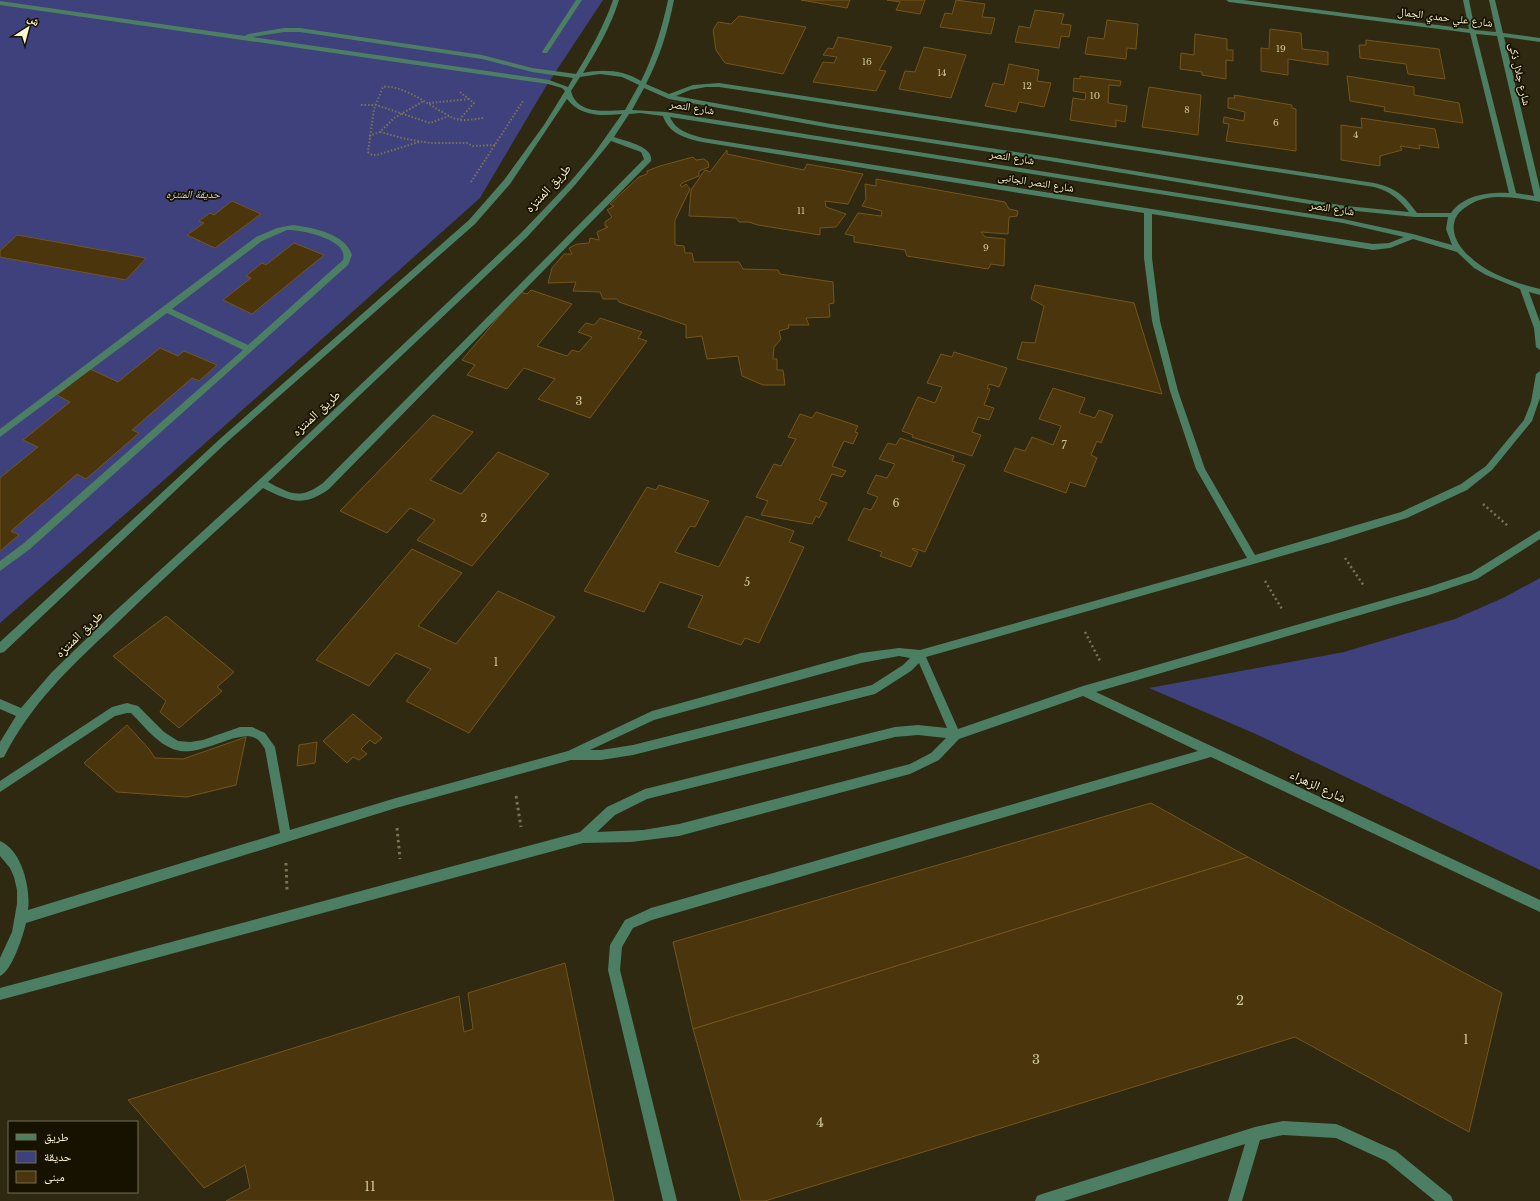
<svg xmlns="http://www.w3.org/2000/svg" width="1540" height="1201" font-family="'Libre Baskerville','Noto Naskh Arabic',serif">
<rect width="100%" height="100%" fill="#2e2910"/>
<g fill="#3e417b">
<polygon points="0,0 603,0 545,88 480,198 146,496 0,623"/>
<polygon points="1540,578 1540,870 1258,735 1149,688 1344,652 1455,619 1505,597"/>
</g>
<g fill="#4b350c" stroke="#74551d">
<polygon points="801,0 850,0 847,8"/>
<polygon points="887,0 925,0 920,14 896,10 900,2"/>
<polygon points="956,0 985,4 982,17 995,18 991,34 940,27 945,13 952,14"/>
<polygon points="1035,10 1064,14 1061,24 1071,25 1069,37 1061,36 1059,48 1015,42 1019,26 1030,28"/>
<polygon points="739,16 806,27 783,74 725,63 716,50 713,30 718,22 731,24"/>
<polygon points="1107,20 1138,24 1136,49 1127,48 1126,59 1085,54 1088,37 1104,39"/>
<polygon points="1270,29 1301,33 1302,49 1328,52 1328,65 1288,59 1288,75 1261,71 1261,48 1269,49"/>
<polygon points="1195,34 1227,39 1227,50 1233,50 1233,61 1226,60 1226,79 1202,75 1202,72 1180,69 1181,53 1194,55"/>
<polygon points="838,37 892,47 879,70 886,71 876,91 813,82 823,62 834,63 837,57 823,55 828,48 833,49"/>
<polygon points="1366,40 1439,49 1445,79 1408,74 1406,64 1360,58 1359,45 1366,45"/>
<polygon points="924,47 966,55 951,98 899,89 905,71 915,72"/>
<polygon points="1009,64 1039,70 1037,81 1051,83 1044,107 1019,102 1016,112 985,106 993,83 1004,85"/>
<polygon points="1080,76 1121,81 1120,86 1109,85 1108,103 1127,106 1125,122 1116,120 1116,127 1070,120 1073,98 1085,100 1086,93 1073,91 1074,78 1080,79"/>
<polygon points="1347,76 1414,87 1414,95 1459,103 1463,123 1384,111 1385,107 1350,101"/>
<polygon points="1149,87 1201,95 1198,135 1142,127"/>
<polygon points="1234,95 1292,105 1292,108 1296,109 1296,151 1226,141 1229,124 1223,123 1224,117 1244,121 1245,112 1228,108 1228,98 1235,98"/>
<polygon points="1361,118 1435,129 1439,148 1419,145 1420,149 1400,146 1402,150 1380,156 1380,166 1341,160 1341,125 1362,128"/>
<polygon points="727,150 727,154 804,170 807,164 863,174 848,204 825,201 826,207 846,214 836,227 820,228 820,235 758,225 749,222 739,222 736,218 689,216 691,190 705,170 710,172"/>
<polygon points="693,157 696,160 704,159 708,162 709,167 699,171 699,176 684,182 680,185 682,187 686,184 690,189 675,220 675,245 684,246 685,253 692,253 694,262 739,262 743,269 778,270 780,274 833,282 834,303 829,304 830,317 806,318 809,325 788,325 789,328 779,331 781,339 774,347 773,359 777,359 777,370 783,370 785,385 763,385 742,376 738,356 707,359 702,336 686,338 686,325 619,302 617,299 603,299 600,292 573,291 576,282 548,283 552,268 564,254 572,254 569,248 577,244 589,243 590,238 599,240 597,232 608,227 605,226 605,222 612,217 607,210 614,206 610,204 639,177 647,174 647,171 660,166"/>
<polygon points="876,179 1005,202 1009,209 1018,211 1017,216 1009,217 1008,234 981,232 985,237 1005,239 1004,266 991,264 988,269 907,256 905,250 854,242 854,236 845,234 858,213 881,216 882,211 862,206 866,199 865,184 876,186"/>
<polygon points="232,201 261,214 215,248 187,235 204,223 199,221 210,213 214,215"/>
<polygon points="17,235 146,258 126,280 0,257 0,251"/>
<polygon points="294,243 324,255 252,314 223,300 251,278 246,276 262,263 266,265"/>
<polygon points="1035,285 1134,303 1162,394 1017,359 1022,342 1035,343 1044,306 1031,299"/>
<polygon points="531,290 572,304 537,346 567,356 572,350 579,352 592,337 578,332 586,323 594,325 600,318 642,332 638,338 647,341 590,418 538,399 555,379 524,368 507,389 467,375 475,365 462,360 520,292 527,294"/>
<polygon points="160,348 178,356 184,351 217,365 199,381 192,378 132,430 139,433 86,479 77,474 11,531 19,535 0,551 0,478 38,447 23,440 70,402 57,395 90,369 118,382"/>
<polygon points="954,352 1007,368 999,387 989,384 987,388 990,389 984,405 994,408 989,420 978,417 972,432 981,435 972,456 912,437 913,435 902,431 918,397 935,403 942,387 927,383 941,354 952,357"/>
<polygon points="1053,388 1085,398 1079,413 1095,418 1099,410 1113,415 1101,443 1097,441 1091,455 1097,458 1085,487 1070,482 1066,493 1004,471 1015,448 1025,451 1032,437 1053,445 1061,426 1039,419"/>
<polygon points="816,412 858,426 855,432 858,433 853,444 844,441 832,466 846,471 842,477 832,474 819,500 827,503 819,518 816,516 812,524 761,515 768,501 756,497 774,464 781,466 796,439 788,437 800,414 812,418"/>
<polygon points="433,415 473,432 430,480 461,494 498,452 549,474 472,566 417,540 435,520 410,508 387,533 340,511"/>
<polygon points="900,438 954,456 952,461 965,465 925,552 913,548 912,549 918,552 911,567 880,556 882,552 848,540 864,508 871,510 878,497 867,493 876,475 887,478 895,464 879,459 888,443 896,445"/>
<polygon points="659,485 709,501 695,527 690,526 675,552 719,567 746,516 794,531 789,542 804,547 759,643 745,638 741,645 688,627 703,596 660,582 644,612 584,591 647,487 656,490"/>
<polygon points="412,549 462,573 418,626 456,644 498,591 555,617 469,733 406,701 431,669 396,653 369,686 316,660"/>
<polygon points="166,616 234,672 217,687 222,691 179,728 160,712 166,701 113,656"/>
<polygon points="353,714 382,738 375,744 370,740 361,749 367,754 359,760 353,757 347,763 323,741"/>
<polygon points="127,725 149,749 155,758 183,759 246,737 236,785 187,797 117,792 84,763"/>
<polygon points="317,742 315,763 297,766 299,745"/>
<polygon points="1151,803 1248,857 693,1029 673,942"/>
<polygon points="1248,857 1502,993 1469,1132 1295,1037 765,1201 741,1201 693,1029"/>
<polygon points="565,963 614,1201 226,1201 250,1188 245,1165 204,1188 128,1100 459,996 464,1032 473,1029 468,993"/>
</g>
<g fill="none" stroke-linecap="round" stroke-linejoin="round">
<g stroke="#7a7455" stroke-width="2" stroke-dasharray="1.5 2" stroke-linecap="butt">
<polyline points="460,92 474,103 460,119"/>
<polyline points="429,103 470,99"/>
<polyline points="361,105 376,105 430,123 449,116"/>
<polyline points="380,132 406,139 430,143 467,143 473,146 495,145"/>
<polyline points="369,136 380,132 394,118 424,101"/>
<path d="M419 142 377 155H372L368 152 374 109 383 87C404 84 434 109 453 118 463 122 474 119 484 118"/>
<polyline points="471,182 523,101"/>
</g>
<g stroke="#7a7455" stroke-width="2.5" stroke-dasharray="2 3" stroke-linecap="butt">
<polyline points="1483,504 1508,526"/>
<polyline points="1345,558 1364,586"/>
<polyline points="1265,581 1282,609"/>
<polyline points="1085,632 1100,661"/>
</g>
<g stroke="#7a7455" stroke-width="3" stroke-dasharray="2.5 3.5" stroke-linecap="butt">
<polyline points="516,796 521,827"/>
<polyline points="397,828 400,859"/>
<polyline points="286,863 287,890"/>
</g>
<g fill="#4b7e62" fill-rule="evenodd">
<polygon points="576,0 582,0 547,53 543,53 542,52"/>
<path d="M613 0H619C611 26 597 50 583 73 603 69 623 70 641 81 654 55 662 28 668 0H674C668 30 660 57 646 84L669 94 693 85 719 83 1374 183C1396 188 1404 195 1417 213H1451C1464 195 1488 192 1509 193L1470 33 1229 2 1226 0H1243L1469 29 1463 0H1469L1475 30 1496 32 1489 0H1495L1503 33 1540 38V42L1504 37 1540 189V202C1516 198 1487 191 1466 207 1460 211 1455 216 1454 224 1452 236 1460 248 1469 256 1488 274 1515 283 1540 289V295L1529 292 1540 322V350L1536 347 1534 328 1520 289 1486 275 1474 268 1457 252 1413 239 1390 248 1373 250 1152 214V258L1160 321 1178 391 1205 469 1255 555 1401 512 1461 484 1486 466 1524 420 1531 402 1536 374 1540 371V398L1532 421 1492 470 1467 490 1407 518 1331 542 926 657 958 729 1083 686 1429 587 1471 573 1540 530V539L1477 579 1429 595 1096 692 1540 900V912L1211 757 652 920 633 928 622 947 620 970 677 1201H663L608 970 610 945 625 920 651 908 1198 751 1083 696 959 739 939 760 910 774 679 836 631 842 583 843 0 1000V988L580 832 607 807 645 789 895 727 918 725 947 728 919 663 911 671 875 694 633 755 601 760H571L396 808 26 923C23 936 12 971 0 976V958L12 932 17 904V890L14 877 10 868 0 856V841C22 850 31 889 28 910L280 833 265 749C263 746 260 741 257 739 240 727 201 758 176 750 157 744 145 727 131 713H127L115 716 0 792V781L112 707 127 703 138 706 164 732 178 741 190 742 203 740 240 727H252L265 733 275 747 290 830 396 798 568 751 652 711 861 653 899 648 920 650 1247 558 1196 469 1170 391 1152 321 1144 258V213L702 142C685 138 669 134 663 116L640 113 629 114 614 137C624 141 654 146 651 161L329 489C303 508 289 501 263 488 212 535 161 580 112 628 70 667 30 705 4 757L0 758V742L16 716 0 709V699L21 708 52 672 112 614 283 458 521 233 570 182 593 155 622 114C601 116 581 117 567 99L510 184 475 224 227 442 4 652 0 653V642L221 438 469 220 504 180 544 125 565 91 562 88 548 84 0 5V1L245 36 248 34 284 28H300L482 55 532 68 576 74C590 51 604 26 613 0ZM284 32H300L482 59 532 72 573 78 568 87 549 80 252 37ZM1476 34 1497 36 1534 196 1516 193ZM600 74 622 77 639 85 625 110C606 111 577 115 571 91L580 77ZM706 87H719L1374 187C1390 191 1399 199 1409 212L1346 206 1050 157 831 124 676 96 690 90ZM644 88 669 99 831 128 1050 161 1346 210 1415 217H1448L1446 229 1452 245 1413 234 1343 219 666 112 632 110ZM670 117 1343 223 1404 237 1389 243 1373 244 703 138C689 134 676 131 670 117ZM611 141 641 152 644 159 323 483C300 500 291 494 268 482L527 237 575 185ZM899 656 910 658 903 665 872 685 633 745 601 750H590L654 720 861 663ZM918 735 946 738 931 753 910 764 679 824 643 830 597 832 615 815 647 799 895 737Z"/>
<path d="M293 225C313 228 345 233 352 255L348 265 30 549 0 571V561L24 543 243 350 167 313 0 437V429L256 237 277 228ZM287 230C302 230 349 239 343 260L248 345 172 309 262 241Z"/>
<polygon points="1283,1121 1336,1124 1341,1126 1396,1151 1451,1196 1453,1201 1435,1201 1386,1161 1336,1138 1283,1135 1260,1140 1242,1201 1228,1201 1245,1144 1064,1201 1035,1201 1037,1196 1042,1194 1255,1127"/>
</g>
</g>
<g text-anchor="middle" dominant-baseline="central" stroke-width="3.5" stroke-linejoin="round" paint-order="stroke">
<g font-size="9" fill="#d0c69e">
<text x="1281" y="48">19</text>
<text x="867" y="61">16</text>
<text x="942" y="72">14</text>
<text x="1027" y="85">12</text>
<text x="1095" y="95">10</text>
<text x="1187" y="109">8</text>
<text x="1276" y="122">6</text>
<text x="1356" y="134">4</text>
<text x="801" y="210">11</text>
<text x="986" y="247">9</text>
</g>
<g font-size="11" fill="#fdf6ce" stroke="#171200">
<text transform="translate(1445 17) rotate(7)">شارع علي حمدي الجمال</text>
<text transform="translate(1520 74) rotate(77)">شارع جلال ذكى</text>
<text transform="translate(692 107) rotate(9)">شارع النصر</text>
<text transform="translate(1012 157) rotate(9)">شارع النصر</text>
<text transform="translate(1036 182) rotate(9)">شارع النصر الجانبى</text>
<text transform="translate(1332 208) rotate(9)">شارع النصر</text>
</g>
<g font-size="11" font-style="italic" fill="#d0d4f0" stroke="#171200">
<text x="193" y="194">حديقة المنتزه</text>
</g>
<g font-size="11" fill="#d0c69e">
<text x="579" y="401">3</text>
<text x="1064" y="445">7</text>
<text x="896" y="503">6</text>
<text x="484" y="518">2</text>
<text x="747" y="582">5</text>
<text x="496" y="662">1</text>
</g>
<g font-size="13" fill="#fdf6ce" stroke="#171200">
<text transform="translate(548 188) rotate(-47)">طريق المنتزه</text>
<text transform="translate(316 413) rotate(-43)">طريق المنتزه</text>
<text transform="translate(79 634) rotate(-44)">طريق المنتزه</text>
<text transform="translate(1318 786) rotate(25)">شارع الزهراء</text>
</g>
<g font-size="13" fill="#d0c69e">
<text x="1240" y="1000">2</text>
<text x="1466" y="1039">1</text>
<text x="1036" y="1059">3</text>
<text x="820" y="1122">4</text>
<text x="370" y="1186">11</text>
</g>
</g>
<rect x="8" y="1121" width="130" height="72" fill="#171200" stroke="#736d52"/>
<rect x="16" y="1134" width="20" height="6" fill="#4b7e62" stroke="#736d52"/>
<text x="44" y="1141" font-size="12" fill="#fdf6ce">طريق</text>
<rect x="16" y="1151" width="20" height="12" fill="#3e417b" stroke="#736d52"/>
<text x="44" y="1161" font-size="12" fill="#fdf6ce">حديقة</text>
<rect x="16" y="1171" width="20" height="12" fill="#4b350c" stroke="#736d52"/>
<text x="44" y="1181" font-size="12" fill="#fdf6ce">مبنى</text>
<g transform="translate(28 28) rotate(36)" stroke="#171200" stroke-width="3" paint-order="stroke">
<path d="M0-3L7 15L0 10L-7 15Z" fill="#fdf6ce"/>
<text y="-6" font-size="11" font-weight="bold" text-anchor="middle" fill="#fdf6ce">ش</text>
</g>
</svg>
